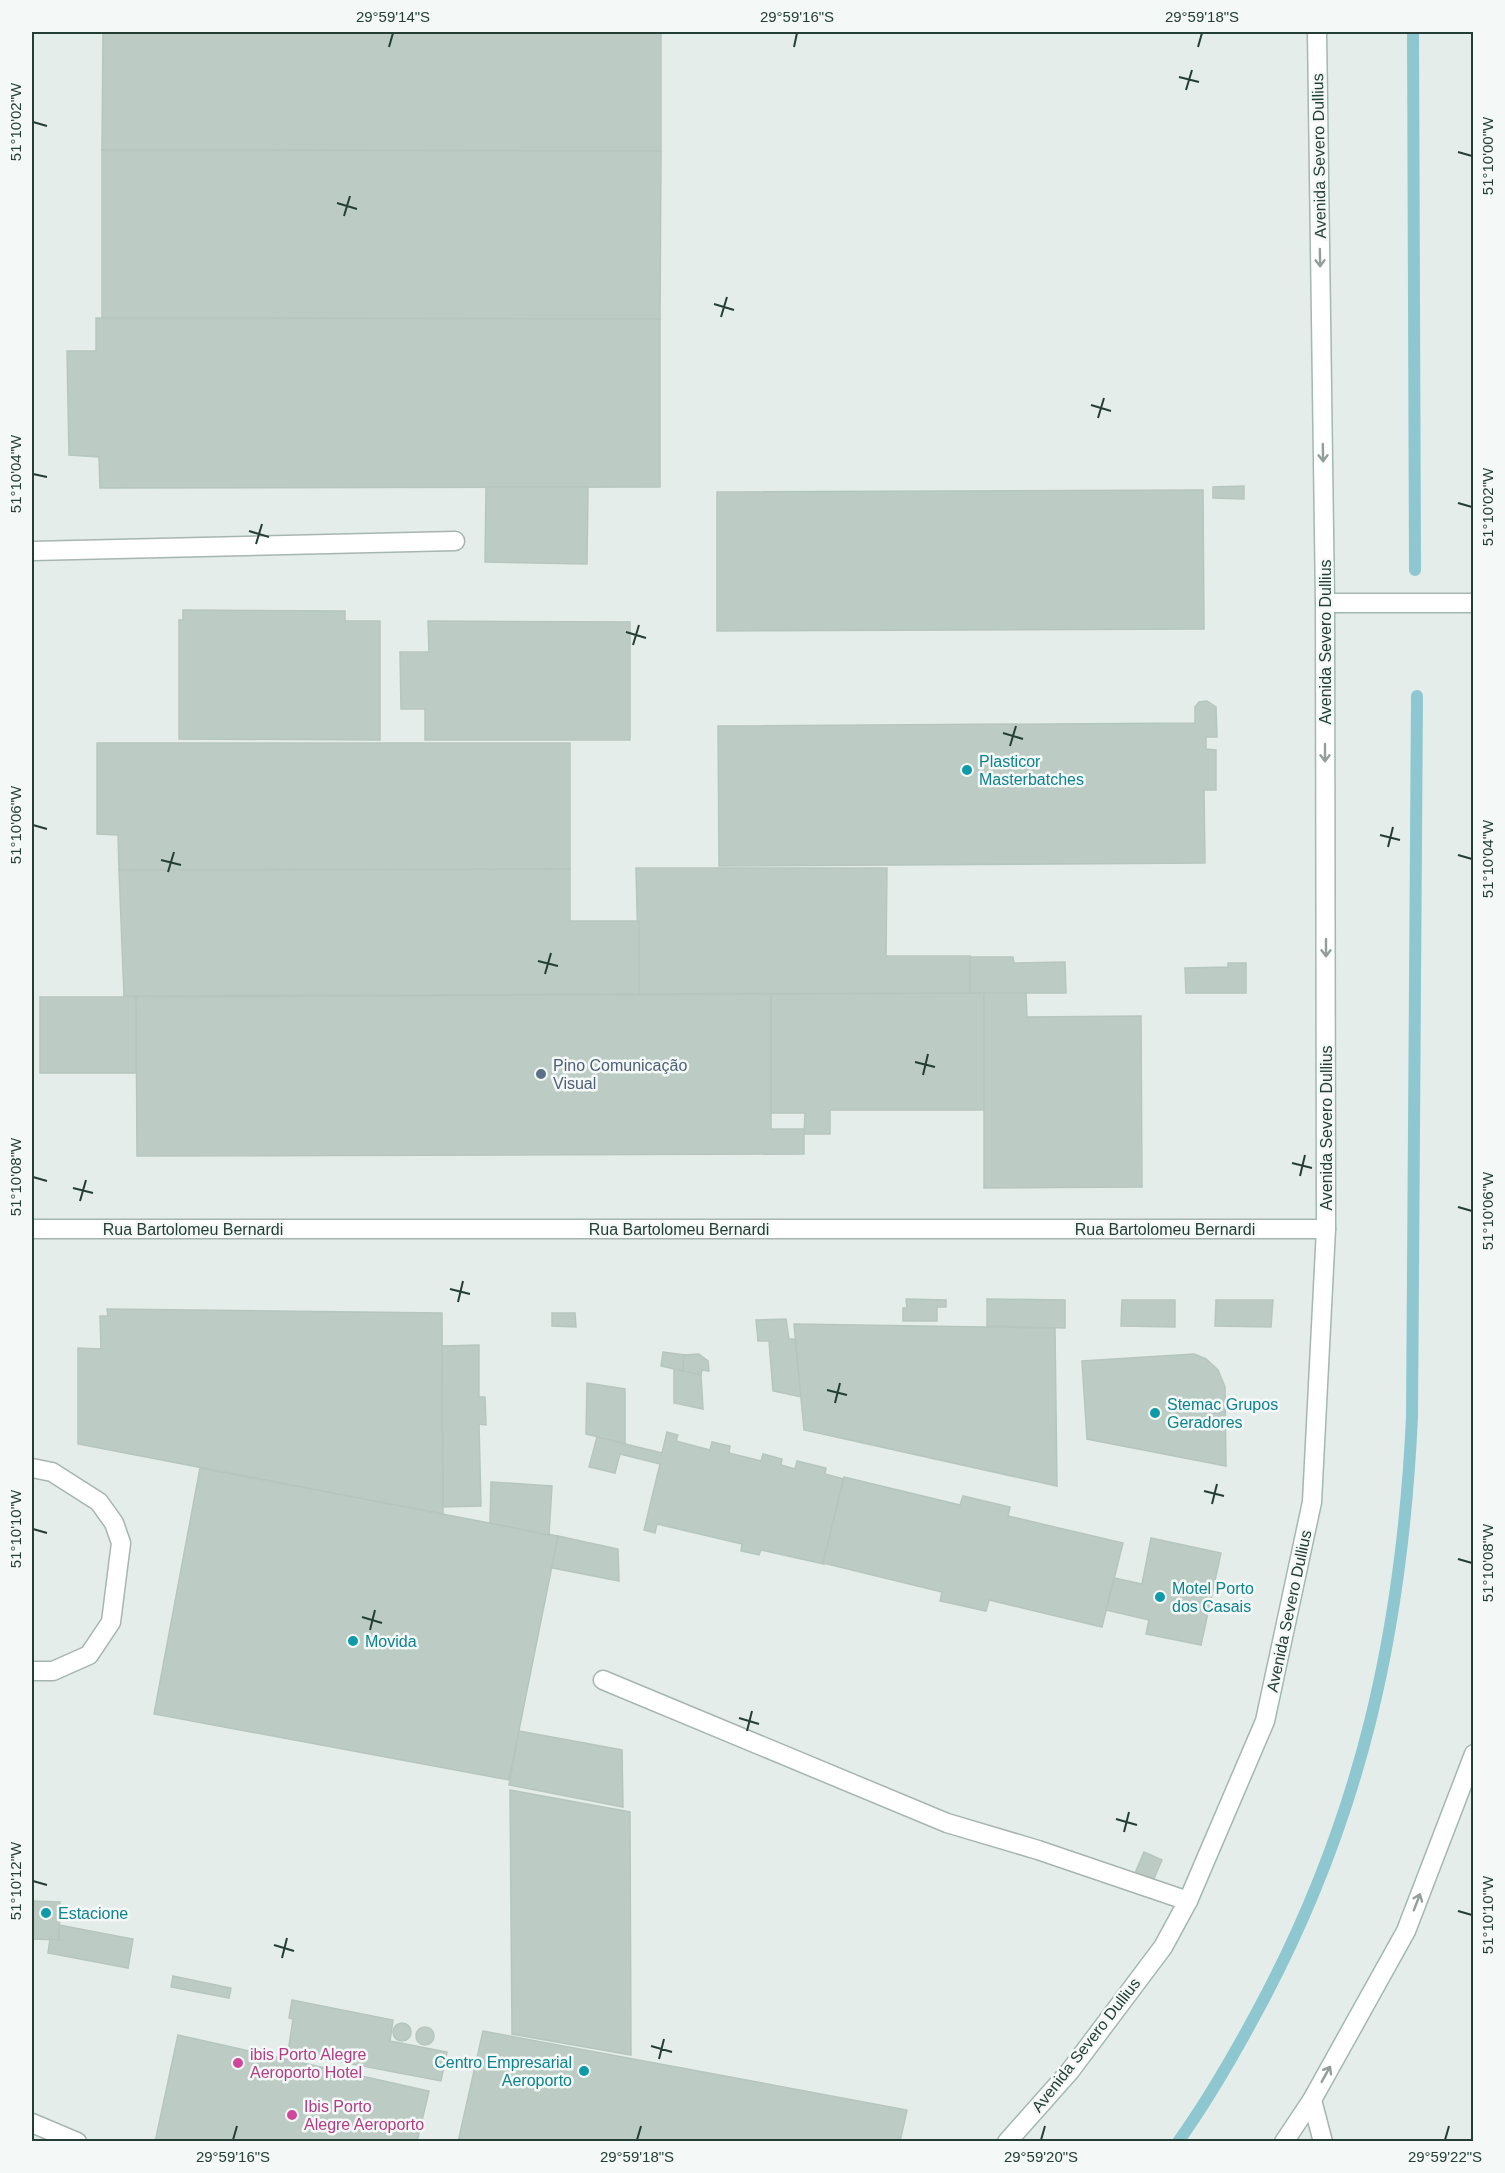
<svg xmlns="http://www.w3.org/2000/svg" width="1505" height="2173" font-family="Arial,sans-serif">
<rect width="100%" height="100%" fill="#e4ede9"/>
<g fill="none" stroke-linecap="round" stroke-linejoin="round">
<g stroke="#8ec7d0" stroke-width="12">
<polyline points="1413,32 1415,570"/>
<path d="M1178 2142C1208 2100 1234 2055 1258 2010 1361 1819 1402 1632 1412 1417L1417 696"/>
</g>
</g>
<g fill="#bccbc4" stroke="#b6c6bf" stroke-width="1.5">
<polygon points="103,32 661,32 661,151 102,150"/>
<polygon points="102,150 661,151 660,319 102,318"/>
<polygon points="96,318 660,319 660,487 100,488 99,457 69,455 67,351 96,351"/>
<polygon points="1244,486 1244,499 1213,498 1213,487"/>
<polygon points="486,487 588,487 587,564 485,562"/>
<polygon points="1203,490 1204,629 717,631 717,492"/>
<polygon points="183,610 345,611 345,621 380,621 380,740 179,739 179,620 183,620"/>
<polygon points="428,621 630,622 630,740 425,740 425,709 401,709 400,652 429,652"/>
<polygon points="1207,701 1216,707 1217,737 1206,737 1206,749 1216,750 1216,790 1204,790 1205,863 719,866 718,726 1195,723 1195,707 1199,702"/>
<polygon points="97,743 570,743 570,869 119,870 118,835 97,834"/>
<polygon points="636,868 887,868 886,956 970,956 970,993 639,994"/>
<polygon points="570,869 570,921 639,921 639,994 124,996 119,870"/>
<polygon points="970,957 1013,957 1014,963 1065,962 1066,993 970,993"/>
<polygon points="1228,963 1246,963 1246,993 1186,993 1185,968 1228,967"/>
<polygon points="984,993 984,1110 830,1110 830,1134 804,1134 805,1113 771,1113 771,994"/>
<polygon points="984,993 1026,993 1027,1017 1141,1016 1142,1187 984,1188"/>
<polygon points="771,994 771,1129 804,1129 804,1154 137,1156 136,997"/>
<rect x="40" y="997" width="96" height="76"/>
<polygon points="906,1299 946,1300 946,1307 937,1307 937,1321 903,1321 903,1308 907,1308"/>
<polygon points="987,1299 1065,1300 1065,1328 987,1326"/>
<polygon points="1122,1300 1175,1300 1175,1327 1121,1326"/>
<polygon points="1216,1300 1273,1300 1271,1327 1215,1326"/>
<polygon points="107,1309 442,1313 443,1514 78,1444 78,1348 101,1349 100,1316 108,1316"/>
<polygon points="552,1313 575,1313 576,1327 552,1326"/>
<polygon points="786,1319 789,1339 795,1339 802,1397 773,1391 769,1341 758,1341 756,1320"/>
<polygon points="794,1324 1055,1328 1057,1486 804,1430"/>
<polygon points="479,1345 479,1397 485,1397 486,1425 479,1424 481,1506 443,1507 442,1346"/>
<polygon points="663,1352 684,1355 683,1371 661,1366"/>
<polygon points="699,1354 708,1361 709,1371 702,1370 701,1375 683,1371 684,1355"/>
<polygon points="1194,1354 1206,1359 1218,1370 1225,1387 1226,1466 1087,1439 1082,1361"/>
<polygon points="674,1369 701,1375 703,1409 674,1403"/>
<polygon points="587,1383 625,1389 625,1444 586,1434"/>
<polygon points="667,1432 678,1435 676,1441 710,1450 712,1442 730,1446 729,1453 761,1461 763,1454 782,1459 781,1465 795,1469 797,1461 826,1468 825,1474 844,1479 824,1564 761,1550 759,1555 741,1551 742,1544 657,1524 655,1533 644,1530 660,1464 620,1454 615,1473 589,1467 597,1437 662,1453"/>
<polygon points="200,1468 558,1536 509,1780 154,1714"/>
<polygon points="844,1477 960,1505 963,1496 1010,1507 1008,1516 1123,1543 1102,1627 989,1600 986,1611 940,1601 942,1592 823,1563"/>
<polygon points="491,1482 552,1486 549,1535 490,1523"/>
<polygon points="558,1536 618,1549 619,1581 552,1568"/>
<polygon points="1151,1538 1221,1553 1201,1645 1146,1634 1149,1620 1106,1610 1114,1578 1142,1584"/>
<polygon points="519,1731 622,1750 623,1807 509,1785"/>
<polygon points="510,1790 630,1812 631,2055 512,2034"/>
<polygon points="1144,1852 1162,1860 1153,1881 1135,1873"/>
<polygon points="32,1901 60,1902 59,1940 32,1939"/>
<polygon points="59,1925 133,1939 128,1968 48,1953 50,1939 59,1940"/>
<polygon points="173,1976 231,1988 229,1998 171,1987"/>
<polygon points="292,2000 393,2020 390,2041 447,2052 441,2081 288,2052 293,2019 289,2018"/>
<circle cx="402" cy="2032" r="9"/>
<circle cx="425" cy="2036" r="9"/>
<polygon points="483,2031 907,2110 900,2142 458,2142"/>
<polygon points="178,2035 429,2091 417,2142 155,2142"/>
</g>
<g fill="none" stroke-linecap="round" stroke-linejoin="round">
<g stroke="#a7b5b0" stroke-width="21">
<g id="service">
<polyline points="32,551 455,541"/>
<polyline points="32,1468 52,1472 99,1502 114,1523 121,1543 111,1622 89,1655 53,1671 32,1671"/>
<polyline points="603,1680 947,1823 1038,1850 1188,1901"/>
<polyline points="1312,2100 1323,2142"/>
<polyline points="32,2123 77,2142"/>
</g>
</g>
<g stroke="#a7b5b0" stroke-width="21">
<polyline id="minor" points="32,1229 1326,1229"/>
</g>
<g stroke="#a2b8b0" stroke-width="21">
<g id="secondary">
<polyline points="1325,603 1474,603"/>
<polyline points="1007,2142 1070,2071 1163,1947 1188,1901 1265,1721 1312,1502 1326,1229 1325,603 1317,32"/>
<polyline points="1284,2142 1312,2100 1406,1931 1474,1754"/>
</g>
</g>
<use href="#service" stroke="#fff" stroke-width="18"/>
<use href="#minor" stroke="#fff" stroke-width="18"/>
<use href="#secondary" stroke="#fff" stroke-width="18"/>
</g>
<defs><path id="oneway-shaft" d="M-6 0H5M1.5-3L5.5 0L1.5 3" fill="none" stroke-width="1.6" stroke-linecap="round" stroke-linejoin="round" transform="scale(1.5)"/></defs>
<g stroke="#929e9a">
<use href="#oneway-shaft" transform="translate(1320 258) rotate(89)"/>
<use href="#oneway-shaft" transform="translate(1323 453) rotate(89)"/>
<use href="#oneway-shaft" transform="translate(1325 753) rotate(90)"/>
<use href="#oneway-shaft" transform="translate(1326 948) rotate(90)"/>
<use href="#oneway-shaft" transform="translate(1417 1902) rotate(-69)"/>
<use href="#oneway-shaft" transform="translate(1326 2074) rotate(-61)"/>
</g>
<path fill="none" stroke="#243e36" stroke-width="2" d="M389 47 393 33M794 47 797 33M1198 47 1202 33M1179 77 1199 82M1186 90 1192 70M33 122 47 126M1458 152 1472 156M337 203 357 209M344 216 350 196M714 304 734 310M721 317 727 297M1091 405 1111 411M1098 418 1104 398M33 474 47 477M1458 503 1472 507M249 531 269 537M256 544 262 524M626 632 646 638M633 645 639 625M1003 733 1023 739M1010 746 1016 726M33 825 47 829M1380 835 1400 840M1388 847 1393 827M1458 855 1472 859M161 860 181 865M168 872 174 852M538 961 558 966M545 974 551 953M915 1062 935 1067M923 1075 928 1054M1292 1163 1312 1168M1300 1176 1305 1155M33 1177 47 1181M73 1188 93 1193M80 1201 86 1180M1458 1207 1472 1211M450 1289 470 1294M458 1302 463 1281M827 1390 847 1395M835 1403 840 1383M1204 1491 1224 1496M1212 1504 1217 1484M33 1529 47 1533M1458 1559 1472 1563M362 1617 382 1623M370 1630 375 1610M739 1718 759 1724M747 1731 752 1711M1116 1819 1137 1825M1124 1832 1129 1812M33 1881 47 1885M1458 1911 1472 1915M274 1945 294 1951M282 1958 287 1938M651 2046 672 2052M659 2059 664 2039M233 2140 237 2126M637 2140 641 2126M1041 2140 1045 2126M1445 2140 1449 2126"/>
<g fill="#0f9aa8" stroke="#f4f9f7" stroke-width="2">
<circle cx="967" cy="770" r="6"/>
<circle cx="1155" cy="1413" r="6"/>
<circle cx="1160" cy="1597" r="6"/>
<circle cx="353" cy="1641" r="6"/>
<circle cx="46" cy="1913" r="6"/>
<circle cx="584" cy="2071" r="6"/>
</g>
<circle fill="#5c6f8a" stroke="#f4f9f7" stroke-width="2" cx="541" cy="1074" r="6"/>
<g fill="#d1479c" stroke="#f4f9f7" stroke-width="2">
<circle cx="238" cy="2063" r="6"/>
<circle cx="292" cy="2115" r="6"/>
</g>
<g text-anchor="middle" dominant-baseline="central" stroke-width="5" stroke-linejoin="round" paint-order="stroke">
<g font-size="16" fill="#243e36" stroke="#f4f9f7">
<text transform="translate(1319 156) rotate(-91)">Avenida Severo Dullius</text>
<text transform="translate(1325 642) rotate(-90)">Avenida Severo Dullius</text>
<text transform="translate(1326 1128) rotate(-90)">Avenida Severo Dullius</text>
<text x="193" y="1229">Rua Bartolomeu Bernardi</text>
<text x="679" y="1229">Rua Bartolomeu Bernardi</text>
<text x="1165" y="1229">Rua Bartolomeu Bernardi</text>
<text transform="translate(1289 1611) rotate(-78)">Avenida Severo Dullius</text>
<text transform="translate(1086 2045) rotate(-52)">Avenida Severo Dullius</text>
</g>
<g font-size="16" fill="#0d838f" stroke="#f4f9f7" text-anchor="start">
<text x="979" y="761">Plasticor<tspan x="979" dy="18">Masterbatches</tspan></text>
<text x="1167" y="1404">Stemac Grupos<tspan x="1167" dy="18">Geradores</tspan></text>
<text x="1172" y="1588">Motel Porto<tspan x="1172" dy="18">dos Casais</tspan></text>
<text x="365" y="1641">Movida</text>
<text x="58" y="1913">Estacione</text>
<text x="572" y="2062" text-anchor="end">Centro Empresarial<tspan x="572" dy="18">Aeroporto</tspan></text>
</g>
<g font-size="16" fill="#4e5e75" stroke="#f4f9f7" text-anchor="start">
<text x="553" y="1065">Pino Comunicação<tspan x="553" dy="18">Visual</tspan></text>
</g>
<g font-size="16" fill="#b23c85" stroke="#f4f9f7" text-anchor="start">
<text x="250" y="2054">ibis Porto Alegre<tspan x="250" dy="18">Aeroporto Hotel</tspan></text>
<text x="304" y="2106">Ibis Porto<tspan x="304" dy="18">Alegre Aeroporto</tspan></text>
</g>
</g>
<rect width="1505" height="2173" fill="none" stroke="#f4f9f7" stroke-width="66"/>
<rect x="33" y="33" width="1439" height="2107" fill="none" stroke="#243e36" stroke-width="2"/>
<g font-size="15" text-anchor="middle" fill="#243e36">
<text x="393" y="22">29°59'14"S</text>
<text x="797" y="22">29°59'16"S</text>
<text x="1202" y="22">29°59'18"S</text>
<text transform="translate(16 122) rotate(-90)" y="5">51°10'02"W</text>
<text transform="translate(1488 156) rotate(-90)" y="5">51°10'00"W</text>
<text transform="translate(16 474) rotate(-90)" y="5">51°10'04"W</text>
<text transform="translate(1488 507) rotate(-90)" y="5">51°10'02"W</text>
<text transform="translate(16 825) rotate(-90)" y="5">51°10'06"W</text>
<text transform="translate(1488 859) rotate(-90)" y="5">51°10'04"W</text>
<text transform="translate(16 1177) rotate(-90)" y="5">51°10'08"W</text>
<text transform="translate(1488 1211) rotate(-90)" y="5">51°10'06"W</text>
<text transform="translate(16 1529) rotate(-90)" y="5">51°10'10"W</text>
<text transform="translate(1488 1563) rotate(-90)" y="5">51°10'08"W</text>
<text transform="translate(16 1881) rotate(-90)" y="5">51°10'12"W</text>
<text transform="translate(1488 1915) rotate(-90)" y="5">51°10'10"W</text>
<text x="233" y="2162">29°59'16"S</text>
<text x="637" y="2162">29°59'18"S</text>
<text x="1041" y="2162">29°59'20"S</text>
<text x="1445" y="2162">29°59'22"S</text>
</g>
</svg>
